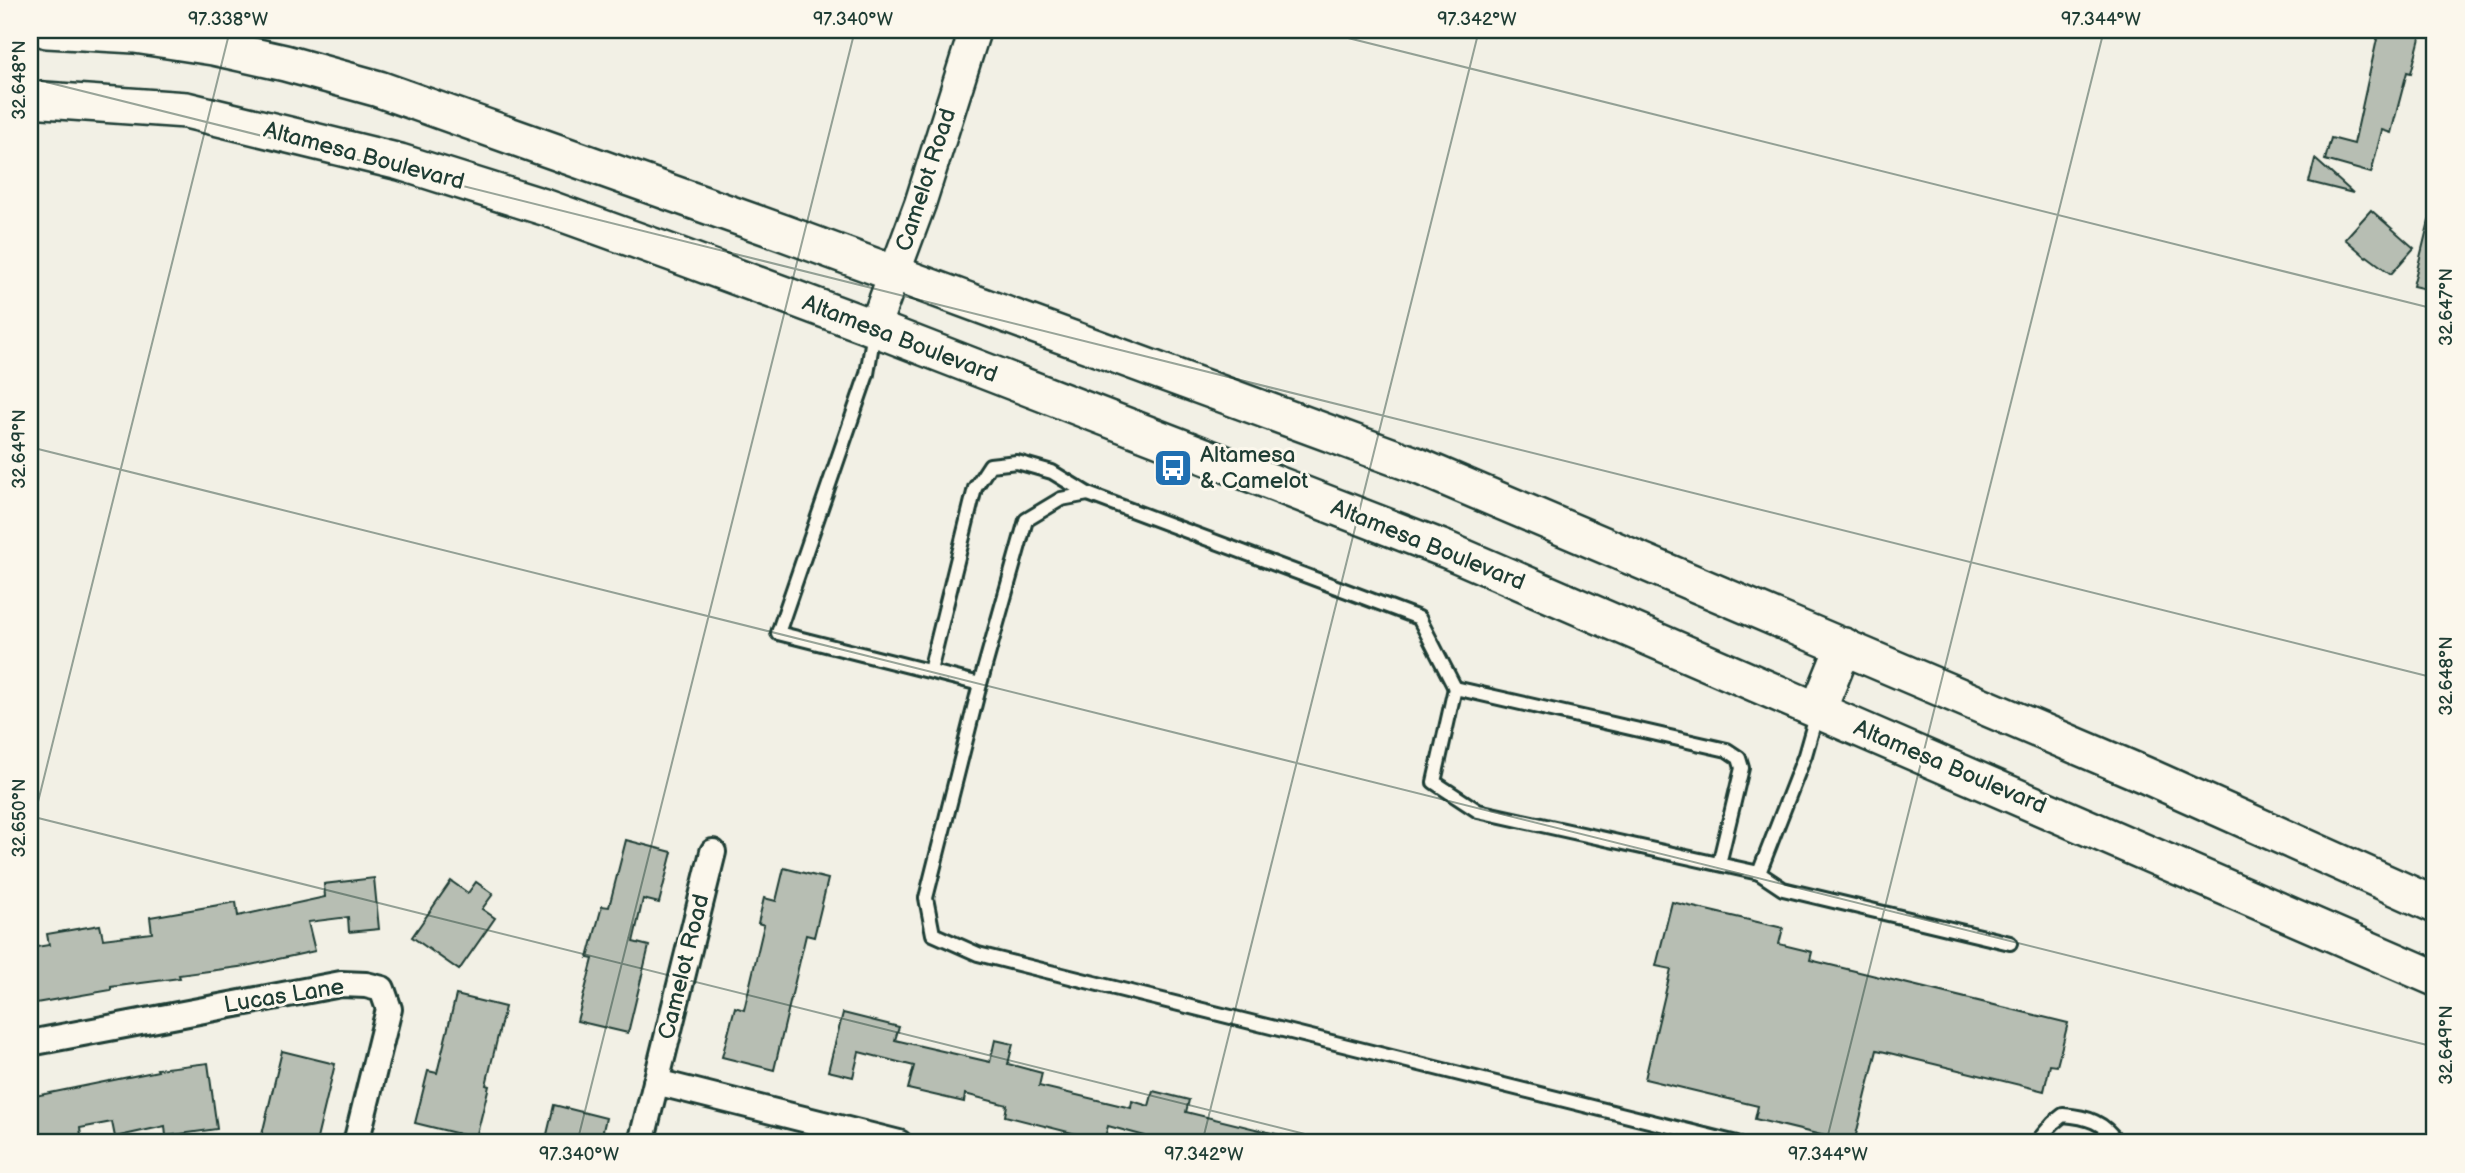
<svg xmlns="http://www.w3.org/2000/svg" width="2465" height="1173" font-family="'Balsamiq Sans',sans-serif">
<rect width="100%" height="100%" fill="#f2f0e5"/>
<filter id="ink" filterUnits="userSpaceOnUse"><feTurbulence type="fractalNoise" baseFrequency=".0143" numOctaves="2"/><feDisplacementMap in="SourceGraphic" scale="14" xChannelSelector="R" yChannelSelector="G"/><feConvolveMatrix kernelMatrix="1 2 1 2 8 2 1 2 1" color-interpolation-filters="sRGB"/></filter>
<g filter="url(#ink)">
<g fill="#b7beb3" stroke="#1f3d34" stroke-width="2">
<polygon points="2379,30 2422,30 2411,73 2407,72 2391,133 2382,130 2371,173 2325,160 2331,138 2354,144"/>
<polygon points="2315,159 2353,193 2309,182"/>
<polygon points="2371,210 2414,248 2391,274 2367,256 2366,257 2345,239"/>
<polygon points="2429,221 2435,222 2435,291 2413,286"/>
<polygon points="626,840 672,852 659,903 643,899 633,942 649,946 628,1033 577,1021 593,959 588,958 602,906 609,907"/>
<polygon points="784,868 828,879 814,937 806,935 774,1070 722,1057 735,1007 744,1010 764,925 758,923 764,898 776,901"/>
<polygon points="374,878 379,929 349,932 348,917 308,922 315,951 246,966 179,975 180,978 111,987 111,990 30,1004 30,948 49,945 47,934 100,925 103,939 152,933 150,917 236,902 238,916 325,897 324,884"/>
<polygon points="451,881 468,893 476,882 493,894 482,909 495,918 459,970 412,937"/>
<polygon points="1672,902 1783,928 1779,944 1812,952 1810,960 2068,1023 2057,1066 2050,1065 2044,1091 1877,1050 1854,1143 1755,1119 1758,1106 1645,1079 1671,969 1656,966"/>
<polygon points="456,995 505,1007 486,1085 489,1086 476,1138 415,1123 428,1071 437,1073"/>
<polygon points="843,1013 899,1027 895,1040 990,1062 995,1040 1013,1044 1008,1064 1042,1073 1039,1086 1131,1108 1132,1101 1149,1106 1153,1091 1189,1100 1186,1112 1288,1137 1287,1143 1143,1143 1145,1136 1108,1126 1104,1141 1005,1116 1007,1105 965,1094 964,1102 908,1089 914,1066 859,1052 853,1077 828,1071"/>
<polygon points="282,1051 335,1064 316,1143 260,1143"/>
<polygon points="208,1063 217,1129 166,1136 165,1126 115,1137 112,1122 80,1128 82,1143 30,1143 30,1097 158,1071 157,1069"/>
<polygon points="554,1105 606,1118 600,1143 545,1143"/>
</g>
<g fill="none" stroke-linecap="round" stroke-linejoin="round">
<g stroke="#1f3d34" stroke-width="18">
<g id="service">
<polyline points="874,332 867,374 778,633 980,684 926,898 933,934 978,954 1737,1143"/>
<polyline points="1088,494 1419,618 1455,688"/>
<polyline points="930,671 975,488 990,465 1017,462 1052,472 1088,494 1061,499 1026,520 980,684"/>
<polyline points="1719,864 1742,768 1739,758 1727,750 1455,688 1434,782 1478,811 1759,873 1805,755 1817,713"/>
<polyline points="1759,873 1783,889 2010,943"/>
<path d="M2036 1143 2053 1123 2063 1115C2088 1117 2104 1122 2118 1143"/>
</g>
</g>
<g stroke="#1f3d34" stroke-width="30">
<g id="minor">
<polyline points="30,1043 341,984 366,985 382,989 389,1009 356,1143"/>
<polyline points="656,1082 899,1143"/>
<polyline points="641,1143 713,852"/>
</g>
</g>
<g stroke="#1f3d34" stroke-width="35">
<polyline id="tertiary" points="874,328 920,204 975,30"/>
</g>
<g stroke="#1f3d34" stroke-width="40">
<g id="secondary">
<polyline points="47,30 135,35 213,47 285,63 379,89 784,233 1418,466 2145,775 2435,905"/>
<polyline points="30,99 186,110 400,162 547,208 672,253 874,328 1447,550 2435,978"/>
<polyline points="1818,710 1844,646"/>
</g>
</g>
<use href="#service" stroke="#fbf7ec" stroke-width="12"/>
<use href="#minor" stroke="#fbf7ec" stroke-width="24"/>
<use href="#tertiary" stroke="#fbf7ec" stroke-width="30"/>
<use href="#secondary" stroke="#fbf7ec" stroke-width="35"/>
</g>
</g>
<path fill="none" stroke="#1f3d34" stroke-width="2" stroke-opacity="0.45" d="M1316 30 2435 309M30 78 2435 678M30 447 2435 1047M30 816 1341 1143M30 834 230 30M577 1143 855 30M1202 1143 1479 30M1826 1143 2104 30"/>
<defs>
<g id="bus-square" transform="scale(2.0125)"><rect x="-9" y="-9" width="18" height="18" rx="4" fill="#1f6fb2" stroke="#fbf7ec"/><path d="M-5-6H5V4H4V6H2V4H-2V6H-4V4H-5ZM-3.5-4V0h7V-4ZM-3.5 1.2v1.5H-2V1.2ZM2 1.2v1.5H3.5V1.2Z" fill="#fff"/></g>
</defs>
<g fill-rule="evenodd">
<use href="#bus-square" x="1173" y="468"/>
</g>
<g text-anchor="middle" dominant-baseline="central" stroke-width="6" stroke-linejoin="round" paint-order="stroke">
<g font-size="23" fill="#1f3d34" stroke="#fbf7ec">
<text transform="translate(364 156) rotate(15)">Altamesa Boulevard</text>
<text transform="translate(926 180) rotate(-72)">Camelot Road</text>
<text transform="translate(900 339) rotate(21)">Altamesa Boulevard</text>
<text transform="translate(1428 545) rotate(22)">Altamesa Boulevard</text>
<text transform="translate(1950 767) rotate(23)">Altamesa Boulevard</text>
<text transform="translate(684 967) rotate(-76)">Camelot Road</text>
<text transform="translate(284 996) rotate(-9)">Lucas Lane</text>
</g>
<g font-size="23" fill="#1f3d34" stroke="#fbf7ec" text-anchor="start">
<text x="1200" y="455">Altamesa<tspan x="1200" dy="26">&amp; Camelot</tspan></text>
</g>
</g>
<rect width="2465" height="1173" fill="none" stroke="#fbf7ec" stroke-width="77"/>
<rect x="38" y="38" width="2388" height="1096" fill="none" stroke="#1f3d34" stroke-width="2.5"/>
<g font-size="18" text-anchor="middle" fill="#1f3d34">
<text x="228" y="25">97.338°W</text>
<text x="853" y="25">97.340°W</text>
<text x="1477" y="25">97.342°W</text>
<text x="2101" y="25">97.344°W</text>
<text transform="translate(19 80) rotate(-90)" y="6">32.648°N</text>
<text transform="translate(2446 307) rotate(-90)" y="6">32.647°N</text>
<text transform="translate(19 449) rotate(-90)" y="6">32.649°N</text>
<text transform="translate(2446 676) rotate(-90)" y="6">32.648°N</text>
<text transform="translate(19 818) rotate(-90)" y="6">32.650°N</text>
<text transform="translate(2446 1045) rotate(-90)" y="6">32.649°N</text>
<text x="579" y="1160">97.340°W</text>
<text x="1204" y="1160">97.342°W</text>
<text x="1828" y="1160">97.344°W</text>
</g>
</svg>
